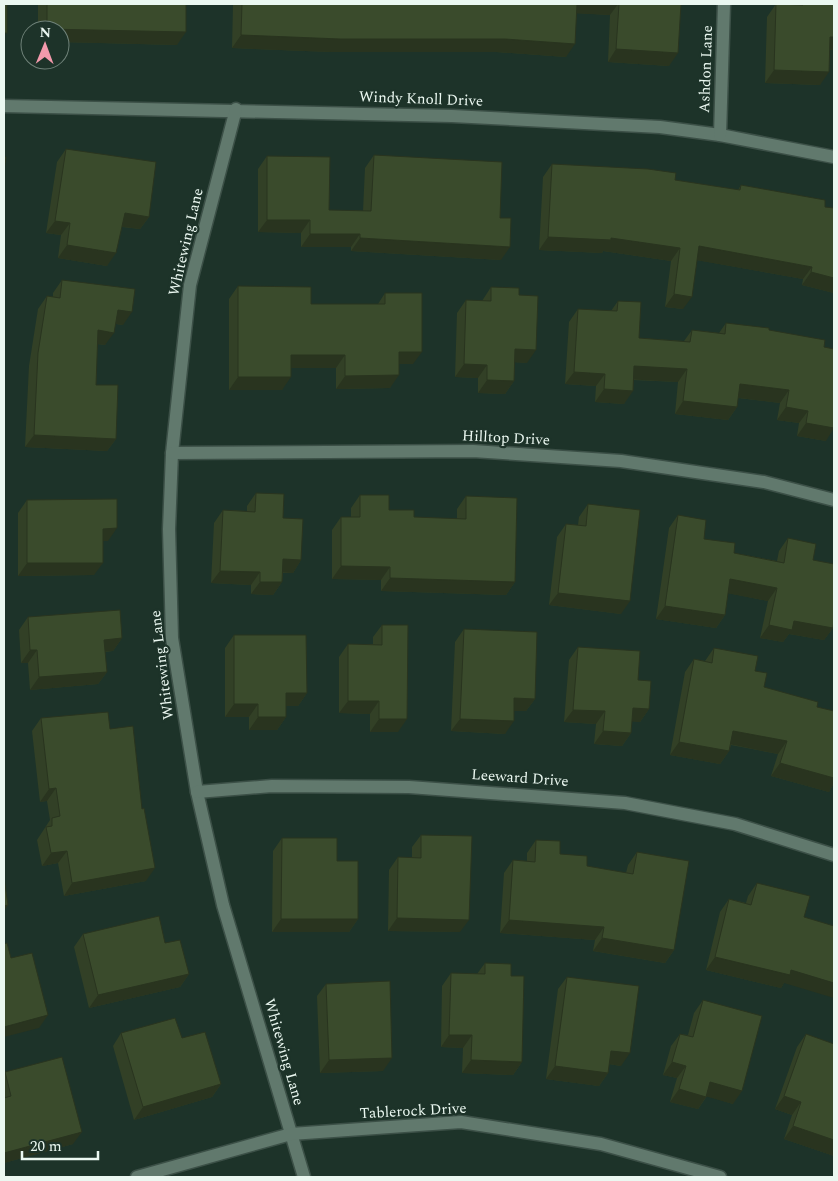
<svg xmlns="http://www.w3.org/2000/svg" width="838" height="1181" font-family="Spectral,serif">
<rect width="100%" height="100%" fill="#1d3329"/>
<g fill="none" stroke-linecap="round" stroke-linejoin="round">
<g stroke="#3c5047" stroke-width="15">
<g id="street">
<polyline points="4,106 452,116 660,127 720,135 834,157"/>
<polyline points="236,109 190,285 172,453 169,529 172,638 197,792 223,905 304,1177"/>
<polyline points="720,135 724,4"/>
<polyline points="172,453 473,451 621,461 764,482 834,500"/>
<polyline points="197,792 272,786 409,787 625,803 735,824 834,855"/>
<polyline points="137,1177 291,1134 461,1122 601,1144 720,1177"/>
</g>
</g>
<use href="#street" stroke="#61796d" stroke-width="12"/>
</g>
<g fill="#324026">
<polygon points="38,4 186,4 177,45 60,42 60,30 38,30"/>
<polygon points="220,4 681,4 669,66 608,62 610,15 576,13 566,57 496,52 331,52 232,48 233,5 220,5"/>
<polygon points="776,4 834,4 834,50 829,50 820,85 765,83 767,17"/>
<polygon points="66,149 149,217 140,229 122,227 107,266 58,258 61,235 46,233 57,162"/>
<polygon points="374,155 500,218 501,260 351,251 351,247 301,247 301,233 258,232 258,169 267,156 329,210 363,211 365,168"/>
<polygon points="552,164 675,180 738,190 741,185 825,207 834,293 802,285 803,279 697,260 683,309 665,307 671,261 603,251 602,253 539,250 543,177"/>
<polygon points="62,280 123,325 116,324 105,345 97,344 96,385 116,439 107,451 25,447 29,366 38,309 47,296 53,297 53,293"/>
<polygon points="238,286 311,304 378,304 385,293 413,364 399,364 390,388 336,389 336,368 291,368 282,390 229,390 229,299"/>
<polygon points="491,287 519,295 527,363 514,362 514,381 505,394 478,393 478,378 455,377 457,313 466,300 482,301"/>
<polygon points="618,301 639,338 684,341 692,330 719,333 726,323 769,330 824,347 826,441 797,436 799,423 777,420 780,403 738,398 737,407 728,420 675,414 678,382 633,380 624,404 595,402 596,386 565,384 569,322 578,309 611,311"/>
<polygon points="256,493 283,518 301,560 293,573 283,573 282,582 273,595 251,594 251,585 211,583 214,523 223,510 247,511 247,506"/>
<polygon points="360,495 389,510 414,517 457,519 457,509 466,496 515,582 506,595 381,591 381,580 332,579 332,530 341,517 351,517 351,508"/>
<polygon points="27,500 108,541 103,541 94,575 18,576 18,513"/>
<polygon points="588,504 621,614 549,605 557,537 566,524 578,525 579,517"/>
<polygon points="678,515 704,539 734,553 777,561 779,551 788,538 813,560 833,628 824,640 789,634 783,642 760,638 768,601 728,593 725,615 716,628 656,619 669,528"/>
<polygon points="28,617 122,638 113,651 105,652 107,672 98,684 30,690 28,663 21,663 19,630"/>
<polygon points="382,625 398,732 370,732 370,714 339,713 339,657 348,644 373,644 373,637"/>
<polygon points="464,629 535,699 526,711 514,711 505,734 451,731 455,642"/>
<polygon points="234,635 307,693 298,706 286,706 286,717 277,730 249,730 249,717 225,717 225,648"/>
<polygon points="578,647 638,680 649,709 640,722 632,721 631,733 622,746 594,744 596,724 564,722 569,660"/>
<polygon points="714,648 755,671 764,687 817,707 834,711 834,783 829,792 771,776 778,754 731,745 729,751 720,764 670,755 685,672 694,659 705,661"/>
<polygon points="41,718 110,729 146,881 64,896 58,863 42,866 37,840 50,820 47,801 40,802 32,731"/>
<polygon points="421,835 460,932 388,931 389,870 398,857 412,857 412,847"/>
<polygon points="282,838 337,861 358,919 349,932 272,932 273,851"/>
<polygon points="536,840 560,854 587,866 626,873 628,865 637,852 674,950 665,963 593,951 595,940 500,933 504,873 513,860 527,861 527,853"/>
<polygon points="757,883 784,983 781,988 706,970 720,912 729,899 746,903 748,896"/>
<polygon points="83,934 165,943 189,974 180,987 89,1008 74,947"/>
<polygon points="485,963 511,976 522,1062 513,1075 462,1073 463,1048 441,1047 442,986 451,973 477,974"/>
<polygon points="567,977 621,1066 609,1064 608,1073 599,1086 546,1079 558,989"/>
<polygon points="326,984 383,1071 320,1073 317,996"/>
<polygon points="703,1000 733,1104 707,1096 698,1109 670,1102 677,1078 663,1075 671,1046 680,1034 688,1035 694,1013"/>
<polygon points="121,1033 182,1038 221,1084 212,1097 134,1120 113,1046"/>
<polygon points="806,1034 834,1044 834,1156 784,1139 792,1115 775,1109 797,1047"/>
<polygon points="5,1072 73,1144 4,1163 4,1074"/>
</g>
<g fill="#29341f">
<polygon points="220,4 234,4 233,5 220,5"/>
<polygon points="575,4 618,4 610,15 568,13"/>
<polygon points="47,29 186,32 177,45 60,42 60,30 46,30"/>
<polygon points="241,35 505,39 575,44 566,57 496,52 331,52 232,48"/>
<polygon points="830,37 834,37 834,50 821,49"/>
<polygon points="616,49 678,53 669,66 608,62"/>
<polygon points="774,70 829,72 820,85 765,83"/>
<polygon points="125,213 149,217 140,229 116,226"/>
<polygon points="267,220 310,220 301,233 258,232"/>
<polygon points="55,221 70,223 61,235 46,233"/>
<polygon points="310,234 360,234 351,247 301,247"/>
<polygon points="548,237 611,238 680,248 671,261 603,251 602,253 539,250"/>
<polygon points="360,238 510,247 501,260 351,251"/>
<polygon points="67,245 116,253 107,266 58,258"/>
<polygon points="699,246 812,267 803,279 690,259"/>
<polygon points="811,272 834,278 834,293 802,285"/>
<polygon points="674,294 692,297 683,309 665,307"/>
<polygon points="118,310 132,312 123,325 109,323"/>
<polygon points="98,330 114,333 105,345 89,343"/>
<polygon points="515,349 536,350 527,363 506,362"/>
<polygon points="399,352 422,352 413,364 390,364"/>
<polygon points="291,355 345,355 336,368 282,368"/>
<polygon points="464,364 487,365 478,378 455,377"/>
<polygon points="634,366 687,369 678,382 625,379"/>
<polygon points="574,372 605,374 596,386 565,384"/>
<polygon points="399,375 390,388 336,389 345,376"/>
<polygon points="238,377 291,377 282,390 229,390"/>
<polygon points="487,380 514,381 505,394 478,393"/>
<polygon points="740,384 789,390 780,403 731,397"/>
<polygon points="604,389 633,391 624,404 595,402"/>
<polygon points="683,401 737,407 728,420 675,414"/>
<polygon points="786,407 808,411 799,423 777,420"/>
<polygon points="806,423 834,428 826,441 797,436"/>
<polygon points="34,435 116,439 107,451 25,447"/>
<polygon points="117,528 108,541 94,541 103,529"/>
<polygon points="283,559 301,560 293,573 274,572"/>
<polygon points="27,563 103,563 94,575 18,576"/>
<polygon points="341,566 390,567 381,580 332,579"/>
<polygon points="220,571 260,572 251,585 211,583"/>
<polygon points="390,578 515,582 506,595 381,591"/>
<polygon points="730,579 777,588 768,601 721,592"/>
<polygon points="260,582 282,582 273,595 251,594"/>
<polygon points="558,593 630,601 621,614 549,605"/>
<polygon points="665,606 725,615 716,628 656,619"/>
<polygon points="794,621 833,628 824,640 789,634 783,642 760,638 769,625"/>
<polygon points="122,638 113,651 95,652 104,640"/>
<polygon points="30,650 37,650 28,663 21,663"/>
<polygon points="107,672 98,684 30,690 39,677"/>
<polygon points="286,693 307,693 298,706 277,706"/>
<polygon points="514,698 535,699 526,711 506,711"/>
<polygon points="348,701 379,701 370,714 339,713"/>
<polygon points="234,704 258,704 249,717 225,717"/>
<polygon points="633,708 649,709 640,722 624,721"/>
<polygon points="573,710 605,711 596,724 564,722"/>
<polygon points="258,717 286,717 277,730 249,730"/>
<polygon points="379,719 407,719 398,732 370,732"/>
<polygon points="460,719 514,721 505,734 451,731"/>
<polygon points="603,731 631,733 622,746 594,744"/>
<polygon points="733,731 787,741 778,754 724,743"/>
<polygon points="679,742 729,751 720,764 670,755"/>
<polygon points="780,763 834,778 834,783 829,792 771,776"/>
<polygon points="56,788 47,801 40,802 49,789"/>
<polygon points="67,851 58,863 42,866 51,853"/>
<polygon points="155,868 146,881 64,896 72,883"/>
<polygon points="8,905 4,911 4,906"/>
<polygon points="397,918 469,920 460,932 388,931"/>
<polygon points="281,919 358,919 349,932 272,932"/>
<polygon points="509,920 604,927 595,940 500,933"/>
<polygon points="602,938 674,950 665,963 593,951"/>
<polygon points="715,957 791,970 834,983 834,998 784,983 781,988 706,970"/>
<polygon points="189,974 180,987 89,1008 98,995"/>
<polygon points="48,1015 39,1028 4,1037 4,1027"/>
<polygon points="449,1035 472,1035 463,1048 441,1047"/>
<polygon points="611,1051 630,1053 621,1066 602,1063"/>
<polygon points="392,1058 383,1071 320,1073 329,1060"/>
<polygon points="471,1060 522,1062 513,1075 462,1073"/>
<polygon points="672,1062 686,1066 677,1078 663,1075"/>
<polygon points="555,1066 608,1073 599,1086 546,1079"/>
<polygon points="710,1082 742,1091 733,1104 701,1095"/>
<polygon points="221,1084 212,1097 134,1120 143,1107"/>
<polygon points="679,1089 706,1097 698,1109 670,1102"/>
<polygon points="784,1096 801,1102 792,1115 775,1109"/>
<polygon points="793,1126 834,1140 834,1156 784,1139"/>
<polygon points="82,1132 73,1144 4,1163 4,1153"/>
</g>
<g fill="#3a4b2c" stroke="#29341f">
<rect x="4" y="4" width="3" height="29"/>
<polygon points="47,4 186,4 186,32 47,29"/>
<polygon points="242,4 577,4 575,44 505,39 340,39 241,35"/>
<polygon points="619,4 681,4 678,53 616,49"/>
<polygon points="776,4 803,5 803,4 834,4 834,37 830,37 829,72 774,70"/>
<polygon points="66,149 156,162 149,217 125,213 116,253 67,245 70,223 55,221"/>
<polygon points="374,155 502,162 500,218 511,218 510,247 360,238 360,234 310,234 310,220 267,220 267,156 330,157 329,210 371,211"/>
<polygon points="4,157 6,157 4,170"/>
<polygon points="552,164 648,169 676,173 675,180 740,190 741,185 825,200 825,207 834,208 834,278 811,272 812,267 699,246 692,297 674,294 680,248 611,238 611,240 548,237"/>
<polygon points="62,280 135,289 132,312 118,310 114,333 98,330 96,385 118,385 116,439 34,435 38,353 47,296 60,298"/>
<polygon points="238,286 311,287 311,304 385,304 385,293 422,293 422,352 399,352 399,375 345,376 345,355 291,355 291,377 238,377"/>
<polygon points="491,287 519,288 519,295 538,296 536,350 515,349 514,381 487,380 487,365 464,364 466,300 491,301"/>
<polygon points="618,301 641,302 639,338 690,342 692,330 725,334 726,323 769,328 769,330 825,340 824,347 834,349 834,428 806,423 808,411 786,407 789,390 740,384 737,407 683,401 687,369 634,366 633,391 604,389 605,374 574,372 578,309 617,311"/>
<polygon points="256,493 284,494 283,518 303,519 301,560 283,559 282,582 260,582 260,572 220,571 223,510 255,512"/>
<polygon points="360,495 389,495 389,510 414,510 414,517 466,519 466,496 517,498 515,582 390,578 390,567 341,566 341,517 360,517"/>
<polygon points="117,499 117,528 103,529 103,563 27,563 27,500"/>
<polygon points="588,504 640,510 630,601 558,593 566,524 586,526"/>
<polygon points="678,515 706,520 704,539 735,543 734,553 784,563 788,538 816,544 813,560 834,564 834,619 833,628 794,621 792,630 769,625 777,588 730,579 725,615 665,606"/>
<polygon points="120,610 122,638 104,640 107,672 39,677 37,650 30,650 28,617"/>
<polygon points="382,625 408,625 407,719 379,719 379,701 348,701 348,644 382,645"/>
<polygon points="464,629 537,632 535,699 514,698 514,721 460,719"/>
<polygon points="234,635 306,635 307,693 286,693 286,717 258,717 258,704 234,704"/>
<polygon points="578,647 640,651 638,680 651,681 649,709 633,708 631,733 603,731 605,711 573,710"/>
<polygon points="714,648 758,656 755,671 767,673 764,687 818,702 817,707 834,711 834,778 780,763 787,741 733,731 729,751 679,742 694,659 712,663"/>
<polygon points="108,712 110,729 133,726 142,809 144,808 155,868 72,883 67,851 51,853 46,827 52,826 52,818 60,816 56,788 49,789 41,718"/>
<polygon points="421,835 472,836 469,920 397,918 398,857 421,858"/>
<polygon points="282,838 337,838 337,861 358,861 358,919 281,919"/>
<polygon points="536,840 560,841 560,854 587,856 587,866 633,874 637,852 689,861 674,950 602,938 604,927 509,920 513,860 535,862"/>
<polygon points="4,878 8,905 4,906"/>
<polygon points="757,883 810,896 804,917 834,926 834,983 791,970 790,975 715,957 729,899 751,905"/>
<polygon points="159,916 165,943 180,940 189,974 98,995 83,934"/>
<polygon points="7,943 11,958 32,953 48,1015 4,1027 4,944"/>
<polygon points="485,963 511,964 511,976 524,976 522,1062 471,1060 472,1035 449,1035 451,973 485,974"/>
<polygon points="567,977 639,986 630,1053 611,1051 608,1073 555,1066"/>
<polygon points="390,981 392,1058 329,1060 326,984"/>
<polygon points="703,1000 762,1016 742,1091 710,1082 706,1097 679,1089 686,1066 672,1062 680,1034 693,1037"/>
<polygon points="175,1018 182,1038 205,1032 221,1084 143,1107 121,1033"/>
<polygon points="806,1034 834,1044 834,1140 793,1126 801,1102 784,1096"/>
<polygon points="62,1057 82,1132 4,1153 4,1098 11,1096 5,1072"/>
</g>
<g text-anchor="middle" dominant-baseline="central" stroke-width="4.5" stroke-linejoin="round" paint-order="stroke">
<g font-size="15" fill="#ebf8f1" stroke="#1d3329">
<text transform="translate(706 69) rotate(-88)">Ashdon Lane</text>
<text transform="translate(421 99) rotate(2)">Windy Knoll Drive</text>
<text transform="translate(186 242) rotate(-77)">Whitewing Lane</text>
<text transform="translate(506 438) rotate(3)">Hilltop Drive</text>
<text transform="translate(162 665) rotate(-97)">Whitewing Lane</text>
<text transform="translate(520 778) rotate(4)">Leeward Drive</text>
<text transform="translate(284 1052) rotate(74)">Whitewing Lane</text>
<text transform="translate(413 1111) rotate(-3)">Tablerock Drive</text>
</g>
</g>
<rect width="838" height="1181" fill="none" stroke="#ebf8f1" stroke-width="10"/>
<g transform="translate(45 45) rotate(1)"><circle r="24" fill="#1d3329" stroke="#6f8279"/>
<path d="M0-4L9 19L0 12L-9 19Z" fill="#f39aac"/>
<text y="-8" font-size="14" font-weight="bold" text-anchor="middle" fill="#ebf8f1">N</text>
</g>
<path d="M22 1151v8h76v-8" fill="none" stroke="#ebf8f1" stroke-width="2.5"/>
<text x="30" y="1151" font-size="15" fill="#ebf8f1" stroke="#1d3329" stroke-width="4" paint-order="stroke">20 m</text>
</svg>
